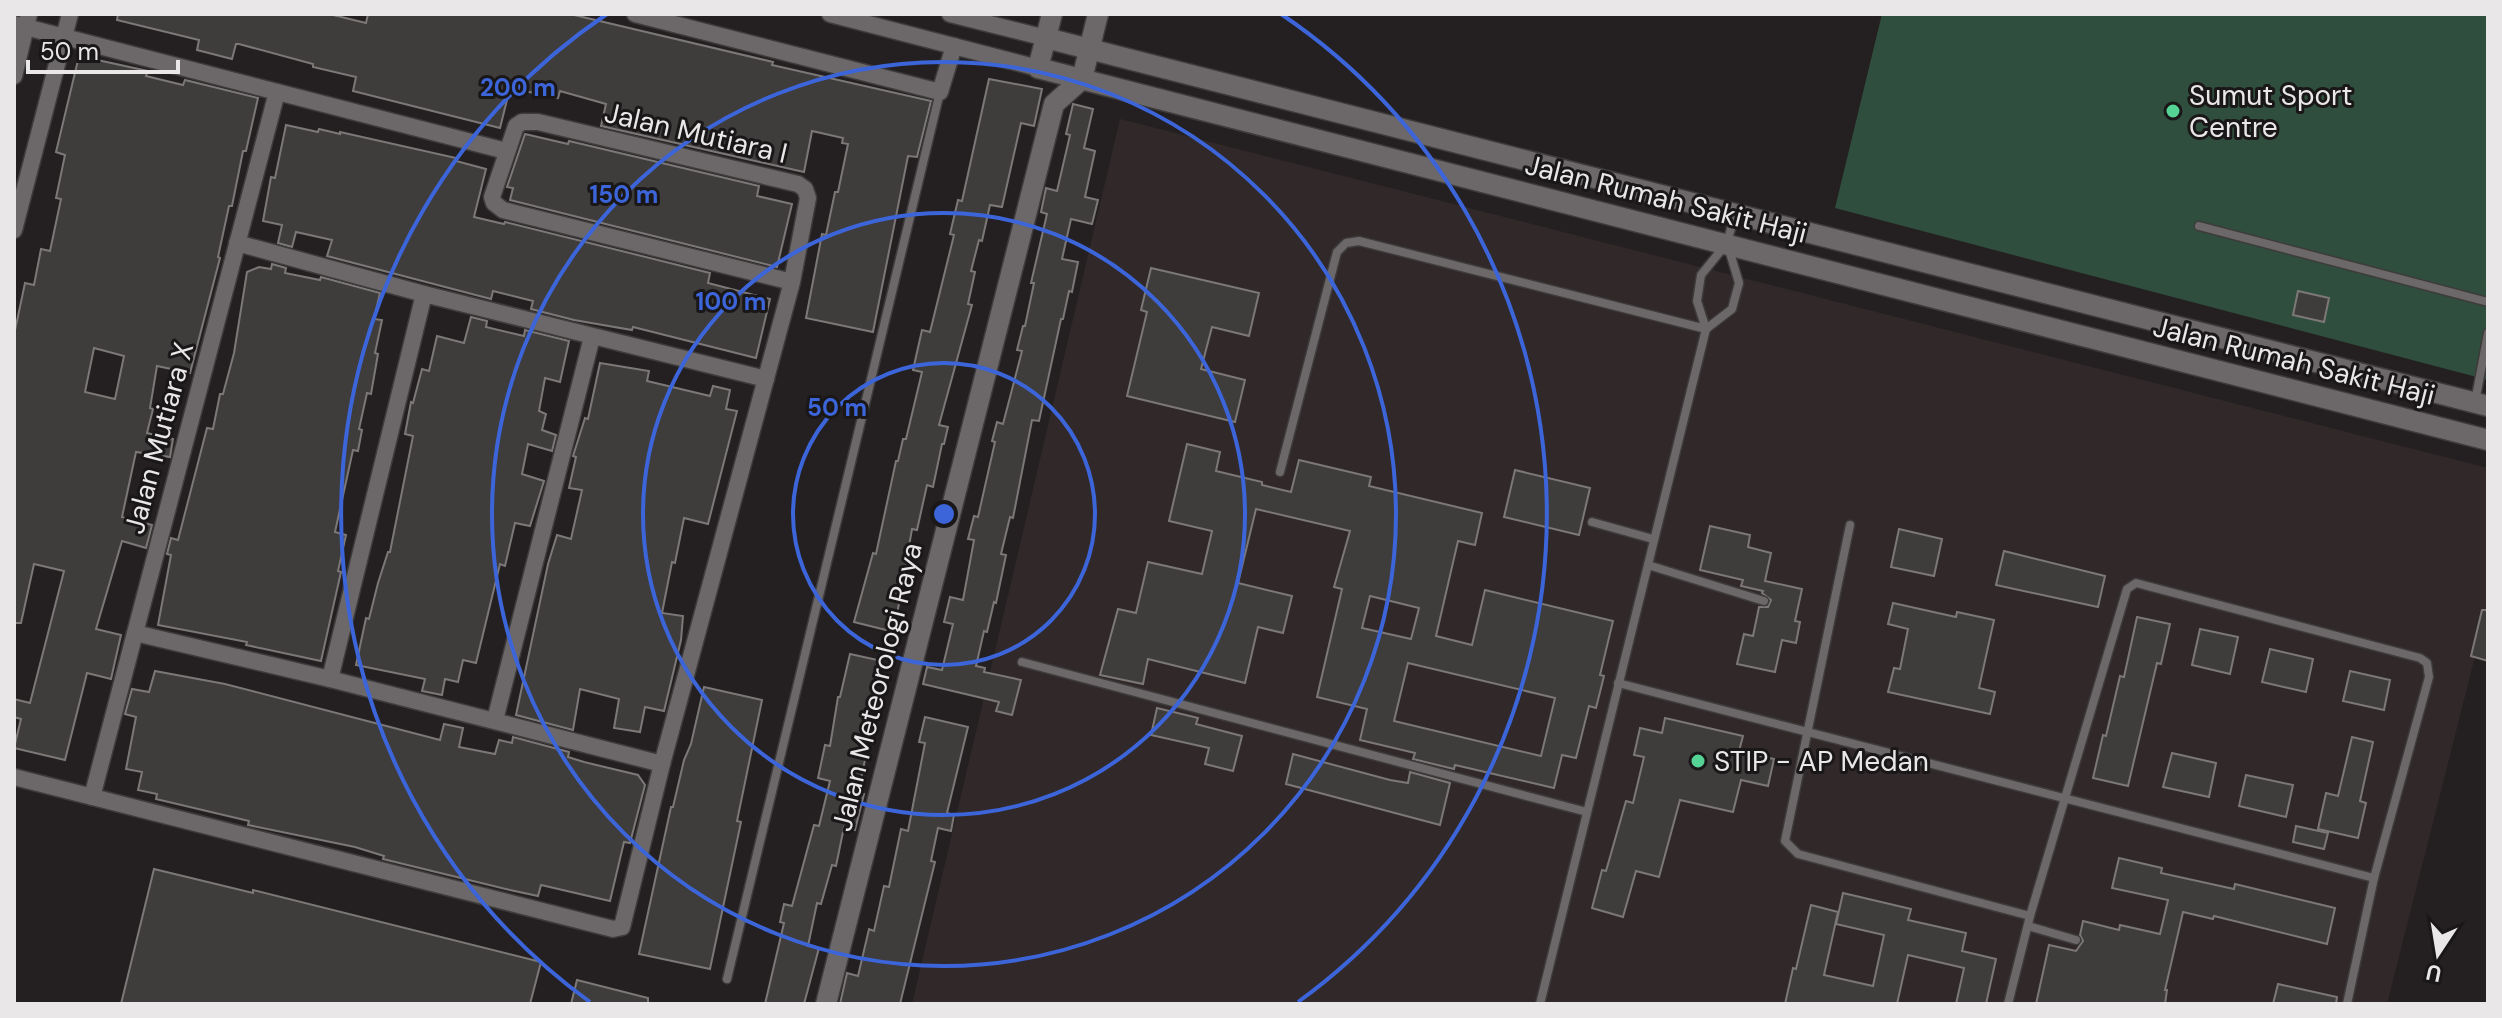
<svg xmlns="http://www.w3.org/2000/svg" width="2502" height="1018" font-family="'DM Sans',sans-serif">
<rect width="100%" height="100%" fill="#242021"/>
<polygon fill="#312829" points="1120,119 2488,468 2488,605 2387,1004 912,1004"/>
<polygon fill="#304e3d" points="1882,14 2488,14 2488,380 1835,208"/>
<g fill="#3f3c3c" stroke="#7c7878" stroke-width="2" fill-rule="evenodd">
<polygon points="118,14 329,14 366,23 368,14 570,14 773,62 772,65 931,101 917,157 908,156 873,332 806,318 822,234 826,235 835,192 838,192 848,144 842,143 843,138 812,131 804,172 601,126 606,104 560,91 558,98 510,88 500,128 353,91 356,77 313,67 313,64 239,44 236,44 232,59 197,50 199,40 117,20"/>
<path d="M79 56 148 71 146 76 183 85 185 80 258 98 246 151H243L232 206H229L218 257 220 258 190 373 157 366 150 408 153 409 147 433 173 439 170 457 136 452 122 517 152 525 146 548 122 541 96 629 121 635 111 679 87 673 65 760 14 748 21 719 14 717V699L30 703 64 571 34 564 21 623H14V335L25 283 34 285 41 249 50 251 61 199 56 198 65 155 56 152ZM94 348 124 356 115 399 85 392Z"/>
<polygon points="989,79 1042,89 1034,126 1021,123 1002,207 990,205 982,241 979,240 971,271 975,272 968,304 972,305 939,425 948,427 944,444 942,444 933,487 927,485 917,530 912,529 894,632 854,622 873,553 876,554 896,461 898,461 903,439 906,439 922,372 913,370 922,330 930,332 954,235 950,234 958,200 962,201"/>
<polygon points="1073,104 1093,109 1084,148 1095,151 1085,197 1098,200 1092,224 1071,219 1062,259 1078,262 1072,292 1069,291 1063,319 1061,319 1039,421 1032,420 1013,518 1010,517 1001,554 1006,555 996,603 994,602 987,632 984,631 976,666 985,668 984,672 1021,680 1012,715 996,711 999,702 923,684 927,667 942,670 953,624 944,622 950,597 963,600 974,540 968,539 974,516 978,517 995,442 992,441 997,422 1003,424 1022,351 1017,350 1023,326 1025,326 1034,283 1031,283 1047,214 1041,212 1046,188 1057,191 1070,135 1066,134"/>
<polygon points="286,125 318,132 319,129 340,134 340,132 456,158 456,161 486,169 474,217 504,224 505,222 710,273 708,283 770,299 756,358 633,327 632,330 574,320 531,309 533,301 493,291 491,299 327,256 332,240 296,232 292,247 278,243 282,225 263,221 271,177 275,178"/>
<polygon points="525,134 568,144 569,141 759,186 757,196 792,204 777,267 510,200 513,188 507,187"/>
<polygon points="272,264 286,268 285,273 320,280 321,277 380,293 374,319 382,320 375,353 378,354 371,394 367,393 359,429 362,430 358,451 353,450 335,532 346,535 338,571 341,572 321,661 246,645 247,642 158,625 171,555 167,554 171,538 178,540 207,428 213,429 220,394 223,394 234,353 247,272 259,267 271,269"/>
<polygon points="1151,268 1259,293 1249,336 1212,327 1201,369 1245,380 1235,422 1127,396 1147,312 1141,310"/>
<polygon points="2298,291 2329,298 2324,322 2293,315"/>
<polygon points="471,317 487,321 486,327 524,336 525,330 569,341 560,382 545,378 539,411 546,414 542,430 556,435 552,451 528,444 522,474 544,481 530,526 515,523 505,566 500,564 476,663 463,660 458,682 445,679 442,695 422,691 425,679 356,665 366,618 369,619 378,583 388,552 390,552 413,436 405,434 411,402 413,403 422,369 429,371 437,336 464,343"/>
<polygon points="600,363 649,371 647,381 710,396 713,386 730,390 726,409 737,411 708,524 684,518 675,563 672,562 662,613 683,616 681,640 664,711 645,707 640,732 614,728 619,699 580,689 573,730 516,715 548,564 557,535 571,539 582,490 569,488 576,457 573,456 585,418 588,419"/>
<path d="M1187 444 1220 452 1216 471 1262 482V485L1291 492 1299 460 1371 477 1369 486 1482 513 1475 545 1458 541 1436 636 1472 645 1485 590 1613 621 1600 675 1604 676 1596 708 1589 706 1576 758 1562 755 1554 788 1455 765 1454 769 1413 759 1415 753 1360 740 1367 709 1317 697 1342 589 1334 587 1350 531 1256 509 1238 583 1292 596 1283 633 1258 627 1245 683 1148 659 1143 684 1100 675 1118 609 1136 613 1148 562 1202 574 1212 531 1169 521ZM1370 596 1419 608 1411 639 1362 628ZM1408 663 1555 698 1541 756 1394 721Z"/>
<polygon points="1515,470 1590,488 1579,535 1504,517"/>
<polygon points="1710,526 1750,535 1748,547 1771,553 1765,581 1802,589 1795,621 1800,622 1796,643 1782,640 1775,672 1737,664 1744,634 1753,636 1759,607 1768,607 1771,600 1762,593 1763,591 1741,586 1743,580 1700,570"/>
<polygon points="1899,529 1942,539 1934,576 1891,567"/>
<polygon points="2004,551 2105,576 2098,607 1996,585"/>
<polygon points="1893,603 1956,617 1957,612 1994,620 1979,688 1995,692 1990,714 1888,692 1894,668 1900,669 1908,629 1888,624"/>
<polygon points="2482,610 2488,610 2488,661 2471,656"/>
<polygon points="2137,617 2170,624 2161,664 2157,663 2128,786 2093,778 2103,735 2106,736 2120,676 2124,677"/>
<polygon points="2200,629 2238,637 2230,674 2192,665"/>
<polygon points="2270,649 2313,659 2306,692 2262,682"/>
<polygon points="850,654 882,661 860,753 866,755 858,793 864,794 855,830 844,827 836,866 832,865 821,904 817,903 808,946 819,948 804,1004 765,1004 784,923 780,922 784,904 792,906 814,825 819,826 830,781 818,778 825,745 830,746 838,697 840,697"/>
<polygon points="155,671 225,684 440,740 444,724 463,728 459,747 495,754 499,740 512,743 513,737 569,752 568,757 584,762 638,775 645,785 630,843 624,842 610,901 541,885 538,896 510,890 383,859 384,856 355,847 248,825 249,821 156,799 157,794 138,790 142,772 126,769 136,717 125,714 132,689 149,692"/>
<polygon points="2350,671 2390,680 2384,710 2343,701"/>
<polygon points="704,687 762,700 737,821 741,822 710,969 639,954 671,807 673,807 684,760 691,744"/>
<polygon points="1157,708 1198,718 1196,724 1242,736 1233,771 1205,764 1209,748 1151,735"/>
<polygon points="925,717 968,727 947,813 954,815 951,831 938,828 931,861 935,862 900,1004 840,1004 847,973 858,976 869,929 874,931 884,886 889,887 901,829 908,831 925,743 919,742"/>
<polygon points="1665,718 1743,736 1739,751 1774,759 1768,786 1741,780 1733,812 1680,800 1659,877 1636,871 1623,917 1592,908 1602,870 1606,871 1626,801 1633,803 1644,757 1634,755 1640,728 1662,733"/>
<polygon points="2352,737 2373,742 2360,801 2366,803 2358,838 2318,829 2326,793 2338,796"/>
<polygon points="2172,753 2216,763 2209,797 2163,787"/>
<polygon points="1293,754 1390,780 1408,783 1410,772 1450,783 1440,825 1286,784"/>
<polygon points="2246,775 2293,785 2286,817 2239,806"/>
<polygon points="2296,826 2328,833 2324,849 2293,842"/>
<polygon points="2119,858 2162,868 2161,873 2234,889 2235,884 2335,908 2327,944 2214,916 2213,919 2183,912 2165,990 2167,990 2165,1004 2036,1004 2049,945 2076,951 2083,941 2080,935 2083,921 2119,930 2120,925 2160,934 2168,900 2112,888"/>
<polygon points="154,869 253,893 253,890 541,962 530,1004 121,1004"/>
<polygon points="1843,893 1911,909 1908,920 1966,933 1962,951 1996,959 1986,1004 1956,1004 1964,968 1908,955 1897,1004 1785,1004 1793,968 1796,969 1811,905 1838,912 1824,975 1873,986 1884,935 1836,924"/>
<polygon points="577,980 648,998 648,1004 571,1004"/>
<polygon points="2278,984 2337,997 2336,1004 2273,1004"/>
</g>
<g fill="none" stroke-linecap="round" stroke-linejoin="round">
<g stroke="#3d3b3b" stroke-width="11">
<g id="service">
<polyline points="2199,226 2488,302"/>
<polyline points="2475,402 2488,333"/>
<polyline points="1280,472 1337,252 1346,243 1359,241 1706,329 1732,309 1739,283 1728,246"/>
<polyline points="1592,522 1653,539"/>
<polyline points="1850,525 1785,841 1798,854 2030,916"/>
<polyline points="1648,565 1764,601"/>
<polyline points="1022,662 1587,812"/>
<polyline points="1618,683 2374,878"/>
<polyline points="2028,926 2076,940"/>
<polyline points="727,979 940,92"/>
<polyline points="1540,1004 1706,329 1697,301 1701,275 1727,243 1735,214"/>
<polyline points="2008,1004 2030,916 2127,589 2136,583 2420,658 2427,663 2429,677 2374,878 2347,1004"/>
</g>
</g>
<g stroke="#3d3b3b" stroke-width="19">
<g id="minor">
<polyline points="635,14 940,92 954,46"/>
<polyline points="830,14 1038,68"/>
<polyline points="950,14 1046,38"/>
<polyline points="14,24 506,151"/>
<polyline points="14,76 29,14"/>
<polyline points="14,230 70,14"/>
<polyline points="237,243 424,294 766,379"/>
<polyline points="135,633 330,679 662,764"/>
<polyline points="330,679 424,294"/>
<polyline points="495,720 592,337"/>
<polyline points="14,777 613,929 622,927 662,764 792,282 808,198 805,189 798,184 538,122 522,122 516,126 492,197 494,203 503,210 792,282"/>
<polyline points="92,797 277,92"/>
</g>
</g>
<g stroke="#3d3b3b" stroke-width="23">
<g id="tertiary">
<polyline points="1046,38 2488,406"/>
<polyline points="1038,68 2488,440"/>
<polyline points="1038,68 1052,14"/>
<polyline points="826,1004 1054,104 1082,79 1098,14"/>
</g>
</g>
<use href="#service" stroke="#6c6869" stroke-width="8"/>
<use href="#minor" stroke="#6c6869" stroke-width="16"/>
<use href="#tertiary" stroke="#6c6869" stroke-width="20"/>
</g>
<g fill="none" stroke="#3c65da" stroke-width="4">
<circle cx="944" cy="514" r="151"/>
<circle cx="944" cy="514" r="301"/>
<circle cx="944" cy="514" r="452"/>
<path d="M590 1002A603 603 0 0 1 607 14M1281 14A603 603 0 0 1 1298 1002"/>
</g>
<g fill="#54d395" stroke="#1a1718" stroke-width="3">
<circle cx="2173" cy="111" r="8"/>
<circle cx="1698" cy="761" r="8"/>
</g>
<g text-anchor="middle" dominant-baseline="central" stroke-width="6" stroke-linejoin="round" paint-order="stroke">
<g font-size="28" fill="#e9e7e7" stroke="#1a1718" text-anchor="start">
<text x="2189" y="95">Sumut Sport<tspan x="2189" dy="32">Centre</tspan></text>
<text x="1714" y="761">STIP - AP Medan</text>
</g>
<g font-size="28" fill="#e9e7e7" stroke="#1a1718">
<text transform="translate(696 133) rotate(13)">Jalan Mutiara I</text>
<text transform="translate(1666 199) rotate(14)">Jalan Rumah Sakit Haji</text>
<text transform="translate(2294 361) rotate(14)">Jalan Rumah Sakit Haji</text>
<text transform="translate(159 438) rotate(-75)">Jalan Mutiara X</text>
<text transform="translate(877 687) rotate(-76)">Jalan Meteorologi Raya</text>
</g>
</g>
<circle cx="944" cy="514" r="12" fill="#3c65da" stroke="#1a1718" stroke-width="4"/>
<g font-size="24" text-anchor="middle" font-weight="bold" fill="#3c65da" stroke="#1a1718" stroke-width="6" stroke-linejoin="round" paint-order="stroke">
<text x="518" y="96">200 m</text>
<text x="624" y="203">150 m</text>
<text x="731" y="310">100 m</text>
<text x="837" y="416">50 m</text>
</g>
<rect width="2502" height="1018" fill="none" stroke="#e9e7e7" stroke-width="32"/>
<g transform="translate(2438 954) rotate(192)" stroke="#1a1718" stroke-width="6" paint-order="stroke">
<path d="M0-6L14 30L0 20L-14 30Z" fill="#e9e7e7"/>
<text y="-12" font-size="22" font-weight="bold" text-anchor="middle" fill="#e9e7e7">U</text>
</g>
<path d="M28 60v12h150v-12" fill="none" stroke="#e9e7e7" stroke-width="4"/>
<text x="40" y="60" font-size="24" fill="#e9e7e7" stroke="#1a1718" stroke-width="6" paint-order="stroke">50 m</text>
</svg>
